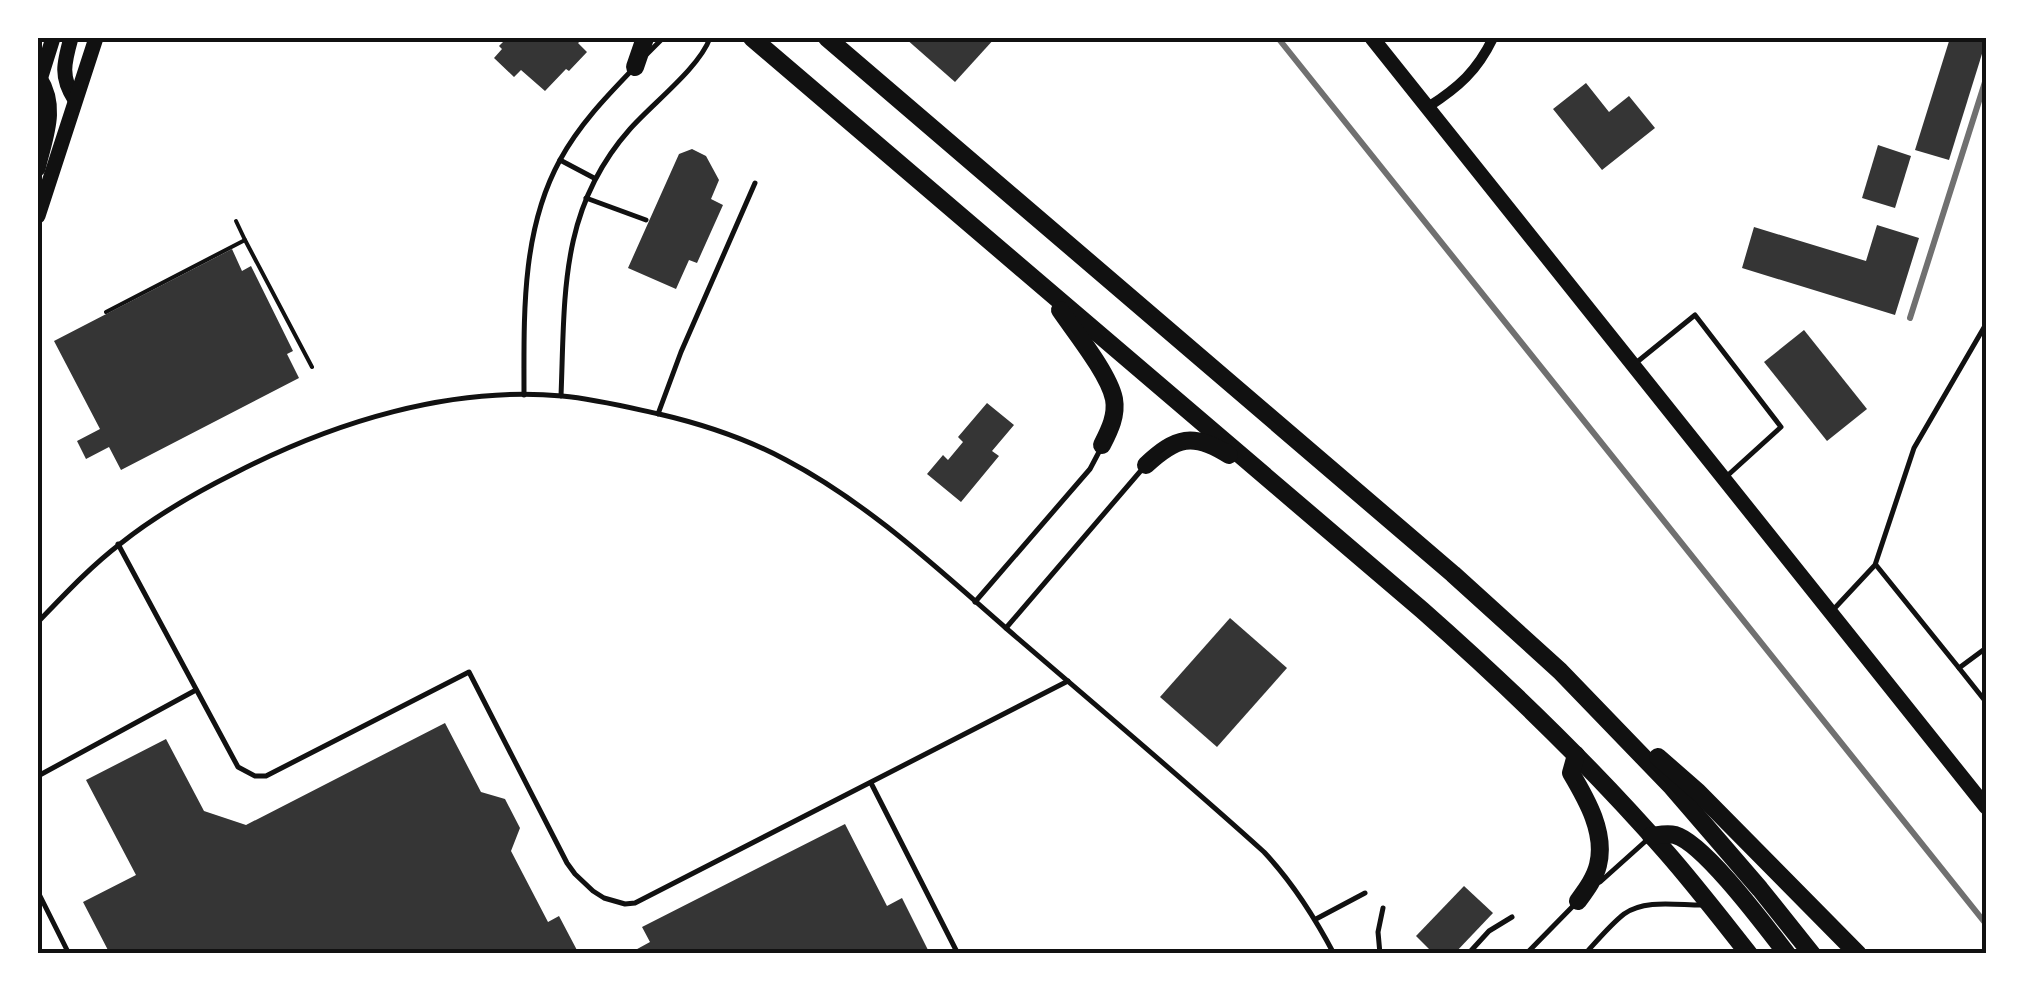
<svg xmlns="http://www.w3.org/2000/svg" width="2024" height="991" font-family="Lato,sans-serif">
<rect width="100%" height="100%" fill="#fff"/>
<g fill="#353535">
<polygon points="507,38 584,38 578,43 587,52 569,71 566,69 545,91 521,70 514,77 494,58 502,49 499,46"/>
<polygon points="905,38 995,38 955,82"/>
<polygon points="1950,38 1986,38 1986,41 1949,160 1915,150"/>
<polygon points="1586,83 1609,112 1629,96 1655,128 1602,170 1553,109"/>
<polygon points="1878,145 1911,156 1895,208 1862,198"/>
<polygon points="692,149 706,156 719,180 711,199 723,205 697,263 689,260 676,289 628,268 679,154"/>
<polygon points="1877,225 1919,238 1895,315 1742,268 1754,227 1866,261"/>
<polygon points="232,249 242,271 251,266 293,351 287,354 299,378 121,470 109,447 86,459 77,441 100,429 54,341"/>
<polygon points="1804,330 1867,409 1827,441 1764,362"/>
<polygon points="987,403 1014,425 992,451 999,456 961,502 927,474 943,455 948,460 963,442 958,437"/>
<polygon points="1230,618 1287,668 1217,747 1160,697"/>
<polygon points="445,723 481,792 505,799 520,828 511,851 548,922 559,916 579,954 110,954 83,902 136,875 86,780 166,739 204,811 246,825"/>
<polygon points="845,824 887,906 902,898 930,954 628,954 650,942 642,927"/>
<polygon points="1464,886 1493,913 1454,954 1434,954 1416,936"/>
</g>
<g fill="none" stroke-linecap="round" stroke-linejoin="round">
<g stroke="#111" stroke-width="4">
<polyline points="236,221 245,240"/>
<polyline points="106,312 245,240 312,367"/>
</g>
<g stroke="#111" stroke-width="5">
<polyline points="647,54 663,38"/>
<polyline points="560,160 594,178"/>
<polyline points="586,198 646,220"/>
<polyline points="1637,362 1695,315 1781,427 1727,476"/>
<path d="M524 395C524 316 521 231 560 160 579 125 606 97 633 69"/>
<path d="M561 396C565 296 559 209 630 129 653 103 699 68 710 38"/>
<polyline points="658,414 681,352 755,183"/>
<polyline points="118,544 238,767 255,776 266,776 469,672 567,863 575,874 593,891 604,898 625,904 635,903 1068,681"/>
<polyline points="1876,565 1959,668 1986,648"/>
<polyline points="975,602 1090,469 1100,450"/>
<polyline points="1833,610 1875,565 1914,448 1986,324"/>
<path d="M38 622C64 595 90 567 120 544 155 516 195 493 235 473 334 422 450 386 562 396 595 399 627 407 659 414 702 424 747 439 786 460 868 503 938 569 1007 629 1093 703 1180 776 1264 852 1293 883 1314 916 1334 954"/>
<polyline points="1006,628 1144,467"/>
<polyline points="1959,668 1986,702"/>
<polyline points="38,776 196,690"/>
<polyline points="871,783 958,954"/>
<polyline points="1600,882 1648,839"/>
<polyline points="38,892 69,954"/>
<polyline points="1316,919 1365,893"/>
<polyline points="1380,954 1378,932 1383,908"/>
<polyline points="1468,954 1489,931 1512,917"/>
<polyline points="1526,954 1577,902"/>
<path d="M1585 954C1597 941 1610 925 1624 914 1644 899 1677 905 1701 905"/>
</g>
<path stroke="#111" stroke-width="10" d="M1428 107C1459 87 1477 71 1493 38"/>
<g stroke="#111" stroke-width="15">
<path d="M71 38C64 63 60 77 75 100"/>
<polyline points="1372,38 1986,807"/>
<polyline points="38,86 53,38"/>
<path d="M38 169C45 138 59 108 40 78"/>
<polyline points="38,216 96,38"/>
</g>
<g stroke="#111" stroke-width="18">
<path d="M752 38 1422 610C1508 686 1591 766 1667 853 1695 885 1722 920 1749 954"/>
<polyline points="827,38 1453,574 1560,671 1672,787 1760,889 1812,954"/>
<polyline points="635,67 645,38"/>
<path d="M1060 310C1075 332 1109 374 1114 399 1117 416 1109 431 1102 445"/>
<path d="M1146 465C1176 437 1193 432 1229 455"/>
<path d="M1576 755 1571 773C1587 800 1606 833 1598 865 1595 878 1586 890 1578 901"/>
<polyline points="1658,757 1698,792 1858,954"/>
<path d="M1651 836C1659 835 1667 833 1675 835 1704 843 1766 927 1787 954"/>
</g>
<g stroke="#707070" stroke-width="6">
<polyline points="1278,38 1986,924"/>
<polyline points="1910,318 1986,79"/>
</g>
</g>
<rect width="2024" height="991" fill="none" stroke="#ffffff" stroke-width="80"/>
<rect x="40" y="40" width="1944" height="911" fill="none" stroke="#111" stroke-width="4"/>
</svg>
